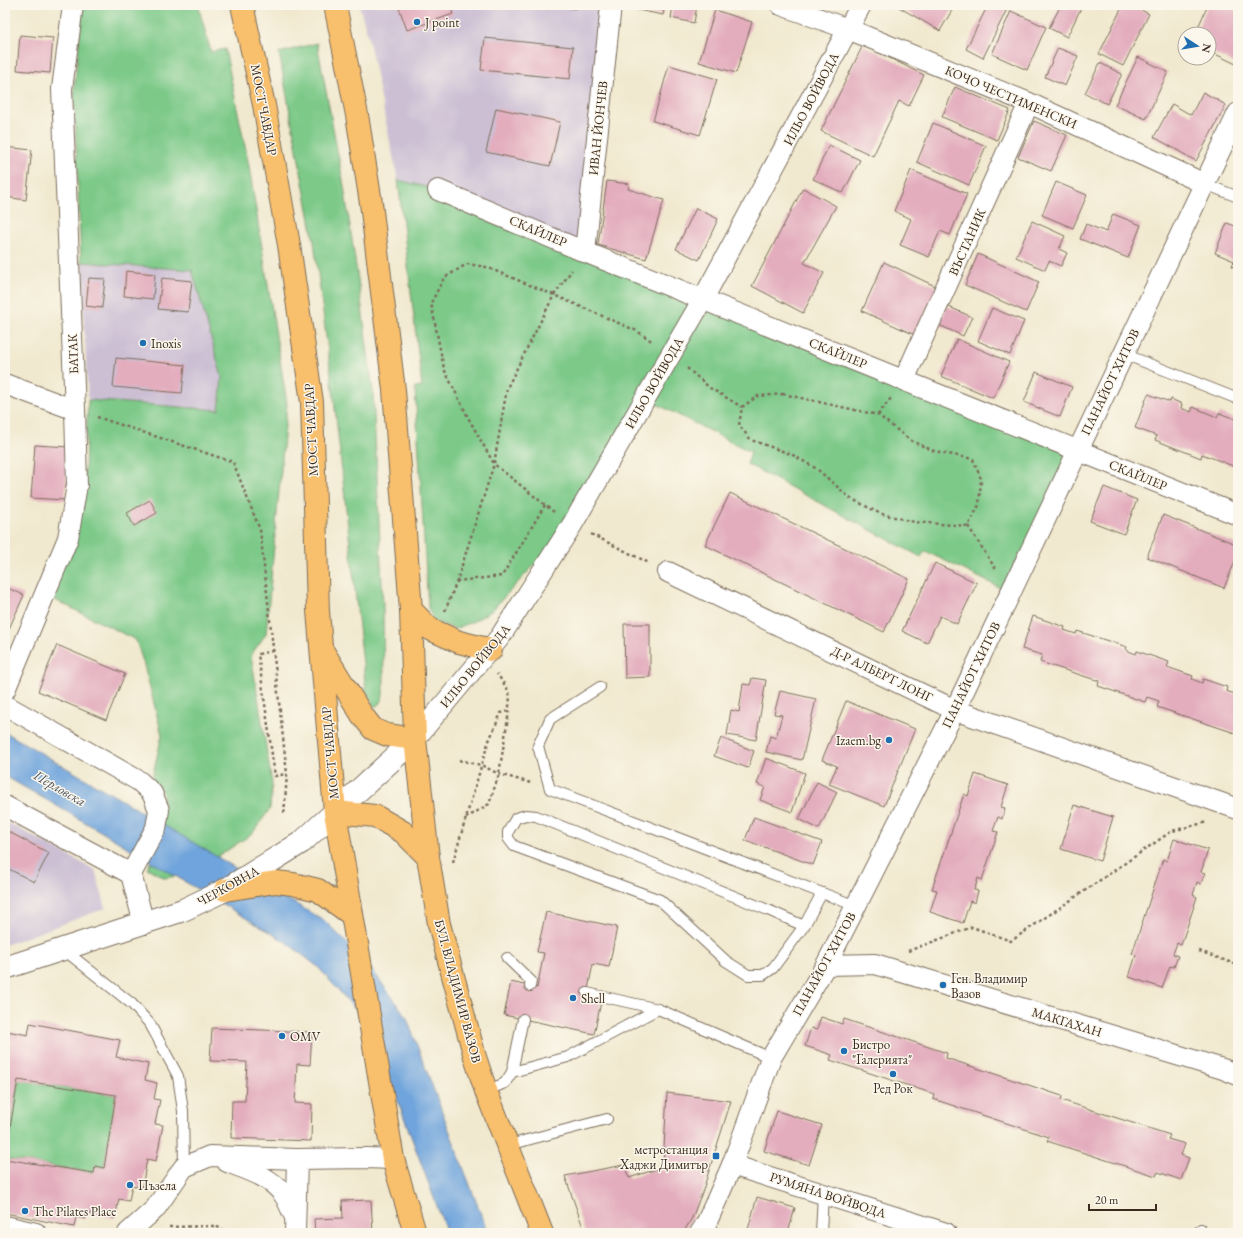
<svg xmlns="http://www.w3.org/2000/svg" width="1243" height="1238" font-family="'EB Garamond',serif">
<rect width="100%" height="100%" fill="#fbf7ec"/>
<filter id="ink" filterUnits="userSpaceOnUse"><feTurbulence type="fractalNoise" baseFrequency=".025" numOctaves="2"/><feDisplacementMap in="SourceGraphic" scale="8" xChannelSelector="R" yChannelSelector="G"/><feConvolveMatrix kernelMatrix="1 2 1 2 8 2 1 2 1" color-interpolation-filters="sRGB"/></filter>
<filter id="wash" filterUnits="userSpaceOnUse"><feTurbulence type="fractalNoise" baseFrequency=".012" numOctaves="4" result="noise"/><feDisplacementMap in="SourceGraphic" scale="16" xChannelSelector="R" yChannelSelector="G"/><feGaussianBlur stdDeviation="0.9" result="paint"/><feColorMatrix in="noise" values="0 0 0 0 0 0 0 0 0 0 0 0 0 0 0 0 0 1.4 0 .05"/><feComposite in="paint" operator="in"/></filter>
<g filter="url(#wash)">
<rect width="100%" height="100%" fill="#f1e9cf"/>
<g fill="#ccbfd4">
<polygon points="359,5 604,5 585,252 438,190 398,180 368,36"/>
<polygon points="81,262 192,269 222,377 220,410 88,400"/>
<polygon points="5,821 95,870 106,908 5,945"/>
</g>
<g fill="#7cc988" stroke="#5c7a53">
<polygon points="83,5 198,5 211,52 225,49 249,166 287,404 266,634 251,655 272,783 270,809 252,834 214,859 184,875 165,878 147,868 163,839 163,794 152,778 162,735 144,665 136,640 51,598 84,488 88,400 219,410 222,377 192,270 81,262 74,90"/>
<path d="M317 43 344 186 361 300 373 393 383 605 384 686C383 695 383 704 374 707L366 691 334 399 314 242 279 53Z"/>
<polygon points="398,180 438,190 1078,450 1011,593 925,551 921,557 747,464 751,452 645,398 572,525 491,611 474,621 455,629 434,621 428,608 415,388 422,387"/>
<polygon points="18,1080 116,1095 104,1168 96,1166 94,1173 6,1159"/>
</g>
<polygon fill="#6fa4dc" stroke="#55677d" points="5,732 132,806 326,922 367,963 406,1016 488,1233 447,1233 370,1026 318,967 286,942 100,831 5,776"/>
<g id="blocks">
<g fill="#e3adbe">
<polygon points="398,5 450,5 453,14 407,30"/>
<polygon points="554,5 576,5 576,9"/>
<polygon points="629,5 665,5 663,15 628,8"/>
<polygon points="673,5 697,5 694,23 671,18"/>
<polygon points="807,5 824,5 820,12"/>
<polygon points="898,5 955,5 940,31 897,6"/>
<polygon points="988,5 1009,5 983,58 966,49"/>
<polygon points="1061,5 1076,5 1081,8 1067,37 1049,28"/>
<polygon points="1123,5 1131,5 1149,14 1123,66 1099,54"/>
<polygon points="1208,5 1238,5 1238,65 1209,51 1209,34 1195,34"/>
<polygon points="715,10 752,22 736,73 699,62"/>
<polygon points="1011,11 1046,27 1027,70 992,54"/>
<polygon points="20,35 53,38 50,73 17,70"/>
<polygon points="485,38 573,47 570,79 481,70"/>
<polygon points="863,45 924,75 909,106 899,101 873,156 821,131"/>
<polygon points="1058,48 1078,56 1065,86 1045,77"/>
<polygon points="1138,57 1168,72 1146,119 1115,105"/>
<polygon points="1100,63 1122,74 1107,104 1085,93"/>
<polygon points="669,65 717,79 700,135 653,121"/>
<polygon points="955,87 1010,110 997,140 942,117"/>
<polygon points="1203,92 1226,105 1196,161 1154,137 1172,104 1191,115"/>
<polygon points="496,108 560,122 550,166 486,152"/>
<polygon points="1034,121 1067,135 1051,171 1018,157"/>
<polygon points="933,123 986,146 969,185 917,162"/>
<polygon points="829,145 860,160 843,193 813,179"/>
<polygon points="5,147 32,150 26,200 5,197"/>
<polygon points="911,170 967,194 950,235 940,231 929,257 900,245 911,219 894,211"/>
<polygon points="607,181 629,184 628,189 664,200 646,259 598,245"/>
<polygon points="1056,182 1087,195 1073,228 1042,215"/>
<polygon points="803,188 836,206 804,263 824,273 803,313 752,286"/>
<polygon points="696,208 718,219 699,260 676,249"/>
<polygon points="1113,214 1141,225 1128,258 1080,239 1086,224 1106,232"/>
<polygon points="1032,221 1065,236 1059,249 1067,253 1061,266 1049,261 1045,270 1016,257"/>
<polygon points="1227,223 1238,227 1238,268 1232,266 1234,261 1215,253"/>
<polygon points="978,254 1039,282 1026,312 965,285"/>
<polygon points="884,262 937,287 915,335 862,311"/>
<polygon points="126,271 155,274 153,299 124,296"/>
<polygon points="89,278 105,279 102,308 86,306"/>
<polygon points="162,278 192,281 188,312 158,309"/>
<polygon points="947,306 972,317 963,336 939,325"/>
<polygon points="992,308 1024,321 1010,355 978,341"/>
<polygon points="957,339 1009,362 993,398 941,376"/>
<polygon points="116,358 185,365 182,393 113,387"/>
<polygon points="1036,372 1072,387 1060,417 1024,402"/>
<polygon points="1148,394 1170,402 1171,399 1182,404 1181,408 1191,412 1193,407 1217,417 1219,413 1238,420 1238,468 1202,454 1201,458 1155,440 1157,436 1135,428"/>
<polygon points="35,445 69,447 65,500 31,498"/>
<polygon points="1104,487 1137,500 1124,534 1090,521"/>
<polygon points="730,493 909,579 884,632 705,545"/>
<polygon points="150,500 157,513 134,526 127,513"/>
<polygon points="1163,515 1238,545 1238,554 1224,588 1147,557"/>
<polygon points="935,563 977,583 957,624 940,616 927,643 902,631"/>
<polygon points="5,587 24,595 8,631 5,629"/>
<polygon points="1033,616 1065,627 1064,630 1076,634 1077,631 1127,647 1126,650 1136,654 1137,651 1169,662 1167,667 1193,676 1192,679 1202,683 1203,679 1227,687 1226,691 1238,695 1238,734 1157,707 1159,701 1147,697 1145,702 1098,686 1099,681 1040,662 1042,655 1022,649"/>
<polygon points="624,624 650,624 650,677 625,678"/>
<polygon points="57,645 125,674 106,720 38,691"/>
<polygon points="752,678 766,680 756,740 727,735 731,710 739,712 743,684 750,685"/>
<polygon points="780,691 816,699 802,760 766,752 770,736 776,738 782,715 774,714"/>
<polygon points="846,701 915,729 884,806 829,784 837,766 822,760"/>
<polygon points="721,738 754,751 748,768 714,756"/>
<polygon points="766,758 805,773 792,812 760,800 765,787 757,784"/>
<polygon points="975,774 1008,785 1001,807 1005,808 1002,819 998,817 993,831 998,832 982,880 978,878 976,885 974,890 978,891 975,903 970,901 963,923 930,912 937,890 932,889 964,794 968,796"/>
<polygon points="817,782 837,792 819,829 799,819"/>
<polygon points="1074,805 1113,817 1100,861 1061,849"/>
<polygon points="754,817 822,842 813,865 745,840"/>
<polygon points="5,830 49,853 34,882 5,867"/>
<polygon points="1174,839 1208,850 1201,872 1205,873 1201,884 1197,882 1193,895 1197,897 1181,945 1177,943 1173,954 1178,956 1174,967 1170,966 1162,988 1129,977 1136,955 1132,954 1163,859 1167,861"/>
<polygon points="546,912 617,927 609,967 593,964 586,999 601,1002 594,1034 504,1015 511,982 537,988 544,953 537,952"/>
<polygon points="821,1017 842,1024 844,1019 947,1053 946,1058 1062,1096 1061,1100 1170,1135 1168,1139 1185,1144 1181,1155 1189,1158 1181,1180 1158,1172 1156,1176 1047,1141 1049,1137 933,1099 934,1094 830,1060 832,1055 805,1046 811,1028 817,1030"/>
<polygon points="30,1023 120,1040 116,1057 148,1064 145,1080 157,1083 154,1099 160,1100 155,1124 163,1125 156,1161 147,1159 142,1188 132,1185 129,1201 119,1199 115,1218 87,1213 86,1219 76,1217 74,1227 5,1213 5,1159 94,1173 95,1166 104,1168 116,1095 18,1080 5,1158 5,1044 7,1031 28,1035"/>
<polygon points="212,1028 312,1032 310,1065 297,1064 295,1103 312,1104 311,1141 231,1138 232,1101 245,1101 247,1062 210,1061"/>
<polygon points="667,1093 731,1101 703,1190 692,1218 683,1233 585,1233 565,1176 624,1165 629,1178 663,1167"/>
<polygon points="777,1111 822,1125 809,1165 764,1151"/>
<polygon points="757,1197 795,1208 788,1233 747,1233"/>
<polygon points="371,1200 373,1233 315,1233 314,1219 343,1218 342,1201"/>
</g>
</g>
</g>
<g filter="url(#ink)">
<use href="#blocks" fill-opacity="0" stroke="#7b6d5c" stroke-width="1"/>
<g fill="none" stroke-linecap="round" stroke-linejoin="round">
<g stroke="#7b6d5c" stroke-width="12">
<g id="service">
<polyline points="1205,184 1238,197"/>
<polyline points="1124,354 1238,399"/>
<polyline points="600,687 550,719 538,746 550,789 856,906"/>
<polyline points="804,926 768,910 536,816 526,815 516,818 508,832 508,838 514,846 660,900 726,961 748,975 763,975 773,968 804,926 822,893"/>
<polyline points="63,949 132,1004 150,1024 178,1076 183,1111 184,1167"/>
<polyline points="507,958 531,981 530,986"/>
<polyline points="587,993 658,1009 771,1058"/>
<polyline points="512,1072 568,1057 658,1009"/>
<polyline points="486,1091 505,1083 512,1072 523,1019"/>
<polyline points="507,1146 527,1140 607,1119"/>
<polyline points="821,1233 823,1194"/>
<polyline points="1198,1233 1201,1229"/>
</g>
</g>
<g stroke="#7b6d5c" stroke-width="22">
<g id="minor">
<polyline points="781,5 848,29 1029,103 1205,184"/>
<polyline points="438,190 585,252 1238,515"/>
<polyline points="585,252 611,5"/>
<polyline points="904,380 1029,103"/>
<polyline points="5,384 75,410"/>
<polyline points="668,572 955,710 1238,809"/>
<polyline points="5,690 68,538 77,485 75,410 62,89 73,5"/>
<polyline points="5,705 139,781 152,793 159,810 156,828 131,874 144,924"/>
<polyline points="415,739 500,637 572,525 703,299 861,5"/>
<polyline points="5,806 131,874"/>
<polyline points="826,965 875,964 1223,1069 1238,1075"/>
<path d="M227 1162C248 1170 270 1176 284 1195 288 1201 291 1210 295 1217"/>
<polyline points="732,1165 946,1233"/>
<polyline points="5,1226 36,1233"/>
<polyline points="128,1233 155,1209 184,1167 210,1156 297,1159 366,1158 393,1159"/>
<polyline points="295,1233 297,1159"/>
<polyline points="700,1233 706,1224 732,1165 771,1058 826,965 955,710 1238,113"/>
</g>
</g>
<g stroke="#7b6d5c" stroke-width="24">
<polyline id="tertiary" points="5,968 183,910 225,890 302,842 415,739"/>
</g>
<g stroke="#7b6d5c" stroke-width="24">
<g id="primary">
<polyline points="242,5 264,105 289,245 312,402 318,611 335,812 393,1159 415,1233"/>
<polyline points="335,5 357,115 371,203 394,390 411,610 415,739 428,857 439,924 475,1057 486,1091 542,1233"/>
<polyline points="411,610 430,629 459,642 491,650"/>
<polyline points="324,653 362,715 373,729 387,735 415,739"/>
<polyline points="335,812 375,816 403,832 428,857"/>
<polyline points="225,890 276,882 293,884 318,890 352,915"/>
</g>
</g>
<g stroke="#7b6d5c" stroke-width="2.5" stroke-dasharray="3 3" stroke-linecap="butt">
<polyline points="687,368 710,388 742,407"/>
<polygon points="783,394 878,415 910,440 934,451 973,459 981,479 979,505 968,526 914,522 879,513 850,498 817,469 791,454 751,440 739,425 742,407 758,396"/>
<polyline points="878,415 891,398"/>
<polyline points="97,417 233,462 260,530 287,774 284,815"/>
<polyline points="545,505 502,576 457,581 494,464 507,388 554,295 572,270"/>
<polyline points="554,512 494,464 470,421 444,369 431,303 444,278 467,264 486,267 554,295 637,331 653,342"/>
<polyline points="968,526 997,571"/>
<polyline points="591,534 649,563"/>
<polyline points="445,611 457,581"/>
<polyline points="273,651 258,654 275,776 287,774"/>
<polyline points="459,760 481,765 499,774 531,783"/>
<polyline points="466,818 489,804 499,774 508,718 510,696 507,688 497,674"/>
<polyline points="453,862 488,743 501,713 509,711"/>
<polyline points="908,951 972,927 1011,941 1172,831 1207,822"/>
<polyline points="1199,951 1238,965"/>
<polyline points="169,1227 216,1226 224,1231"/>
</g>
<use href="#service" stroke="#fff" stroke-width="10"/>
<use href="#minor" stroke="#fff" stroke-width="20"/>
<use href="#tertiary" stroke="#fff" stroke-width="22"/>
<use href="#primary" stroke="#f8bf6c" stroke-width="22"/>
</g>
</g>
<g fill="#1f6fb2" stroke="#fbf7ec" stroke-width="1.5">
<circle cx="417" cy="22" r="4"/>
<circle cx="143" cy="343" r="4"/>
<circle cx="889" cy="740" r="4"/>
<circle cx="943" cy="985" r="4"/>
<circle cx="573" cy="998" r="4"/>
<circle cx="282" cy="1036" r="4"/>
<circle cx="844" cy="1051" r="4"/>
<circle cx="893" cy="1074" r="4"/>
<rect x="712" y="1152" width="8" height="8" rx="2"/>
<circle cx="130" cy="1185" r="4"/>
<circle cx="25" cy="1211" r="4"/>
</g>
<g text-anchor="middle" dominant-baseline="central" stroke-width="3" stroke-linejoin="round" paint-order="stroke">
<g font-size="13" fill="#3b2a1e" stroke="#fbf7ec" text-anchor="start">
<text x="425" y="22">J point</text>
<text x="151" y="343">Inoxis</text>
<text x="881" y="740" text-anchor="end">Izaem.bg</text>
<text x="951" y="978">Ген. Владимир<tspan x="951" dy="15">Вазов</tspan></text>
<text x="581" y="998">Shell</text>
<text x="290" y="1036">OMV</text>
<text x="852" y="1044">Бистро<tspan x="852" dy="15">"Галерията"</tspan></text>
<text x="893" y="1088" text-anchor="middle">Ред Рок</text>
<text x="708" y="1149" text-anchor="end">метростанция<tspan x="708" dy="15">Хаджи Димитър</tspan></text>
<text x="138" y="1185">Пъзела</text>
<text x="33" y="1211">The Pilates Place</text>
</g>
<g font-size="13" fill="#3b2a1e" stroke="#fbf7ec">
<text transform="translate(1011 97) rotate(23)">КОЧО ЧЕСТИМЕНСКИ</text>
<text transform="translate(811 99) rotate(-62)">ИЛЬО ВОЙВОДА</text>
<text transform="translate(264 110) rotate(79)">МОСТ ЧАВДАР</text>
<text transform="translate(598 128) rotate(-84)">ИВАН ЙОНЧЕВ</text>
<text transform="translate(538 231) rotate(23)">СКАЙЛЕР</text>
<text transform="translate(967 242) rotate(-66)">ВЪСТАНИК</text>
<text transform="translate(838 353) rotate(22)">СКАЙЛЕР</text>
<text transform="translate(73 354) rotate(-92)">БАТАК</text>
<text transform="translate(1110 382) rotate(-64)">ПАНАЙОТ ХИТОВ</text>
<text transform="translate(654 383) rotate(-60)">ИЛЬО ВОЙВОДА</text>
<text transform="translate(311 430) rotate(-93)">МОСТ ЧАВДАР</text>
<text transform="translate(1138 475) rotate(22)">СКАЙЛЕР</text>
<text transform="translate(475 666) rotate(-51)">ИЛЬО ВОЙВОДА</text>
<text transform="translate(882 674) rotate(26)">Д-Р АЛБЕРТ ЛОНГ</text>
<text transform="translate(971 675) rotate(-64)">ПАНАЙОТ ХИТОВ</text>
<text transform="translate(330 753) rotate(-95)">МОСТ ЧАВДАР</text>
<text transform="translate(228 886) rotate(-29)">ЧЕРКОВНА</text>
<text transform="translate(824 964) rotate(-61)">ПАНАЙОТ ХИТОВ</text>
<text transform="translate(458 991) rotate(75)">БУЛ. ВЛАДИМИР ВАЗОВ</text>
<text transform="translate(1067 1022) rotate(17)">МАКГАХАН</text>
<text transform="translate(828 1195) rotate(18)">РУМЯНА ВОЙВОДА</text>
</g>
<g font-size="14" font-style="italic" fill="#4d5560" stroke="#fbf7ec">
<text transform="translate(60 788) rotate(30)">Перловска</text>
</g>
</g>
<rect width="1243" height="1238" fill="none" stroke="#fbf7ec" stroke-width="20"/>
<g transform="translate(1197 46) rotate(102)"><circle r="19" fill="#fbf7ec" stroke="#aea59a"/>
<path d="M0-3L7 15L0 10L-7 15Z" fill="#1f6fb2"/>
<text y="-6" font-size="11" font-weight="bold" text-anchor="middle" fill="#3b2a1e">N</text>
</g>
<path d="M1089 1204v6h67v-6" fill="none" stroke="#3b2a1e" stroke-width="2"/>
<text x="1095" y="1204" font-size="12" fill="#3b2a1e" stroke="#fbf7ec" stroke-width="3" paint-order="stroke">20 m</text>
</svg>
